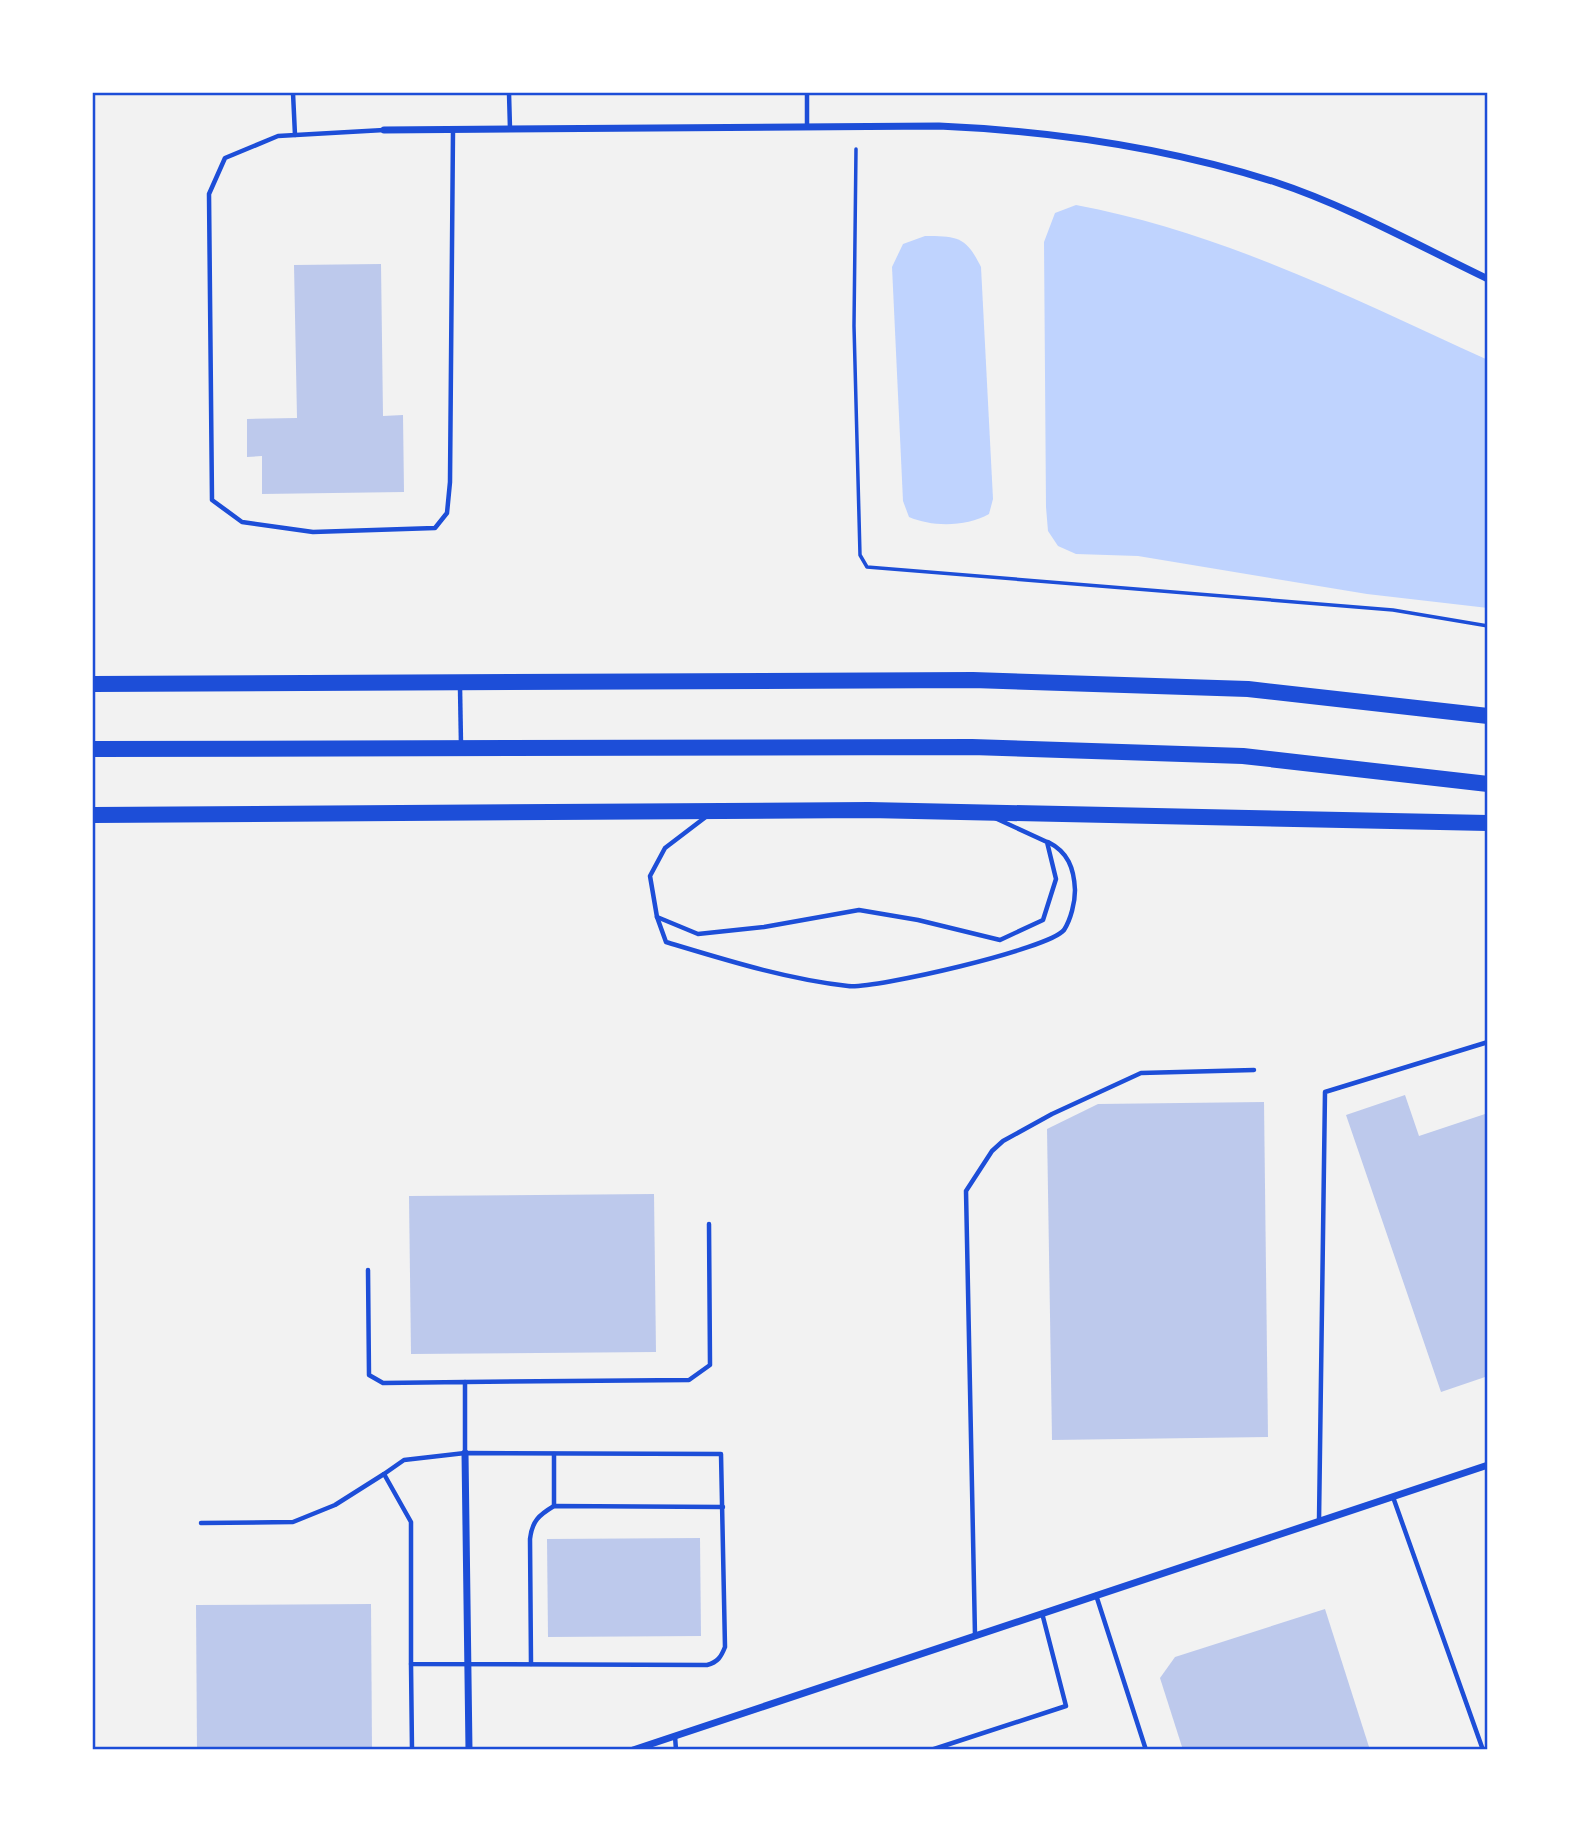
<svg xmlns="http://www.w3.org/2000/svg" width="1581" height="1843" font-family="'DM Sans',sans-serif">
<rect width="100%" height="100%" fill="#f2f2f2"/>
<g fill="#bfd3fe">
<path d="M1076 205C1221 232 1355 299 1488 360V608L1367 594 1138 556 1076 554 1058 546 1048 531 1046 507 1044 242 1055 213Z"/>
<path d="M925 236C958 236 966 237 981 267L993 499 989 514C966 527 932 527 909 517L903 501 892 267 903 244Z"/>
</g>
<g fill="#bdc9ec">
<polygon points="381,264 383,416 403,415 404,492 262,494 262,456 247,457 247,419 297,418 294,265"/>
<polygon points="1405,1095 1419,1136 1488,1113 1488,1376 1441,1392 1346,1115"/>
<polygon points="1264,1102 1268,1437 1052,1440 1047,1129 1098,1104"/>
<polygon points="654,1194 656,1352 411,1354 409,1196"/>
<polygon points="700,1538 701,1636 548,1637 547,1539"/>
<polygon points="371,1604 372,1750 197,1750 196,1605"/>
<polygon points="1325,1609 1370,1750 1183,1750 1160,1678 1175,1657"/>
</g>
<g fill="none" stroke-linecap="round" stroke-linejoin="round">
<polyline stroke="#1d4ed8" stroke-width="3.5" points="856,149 854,326 860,555 867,567 1393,610 1488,626"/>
<g stroke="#1d4ed8" stroke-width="4.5">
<polyline points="293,93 295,135"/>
<polyline points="509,93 510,129"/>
<polyline points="807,93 807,127"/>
<polyline points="384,130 278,136 225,158 209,194 212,500 242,522 313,532 435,528 447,513 450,482 453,130"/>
<polyline points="460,687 461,745"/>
<polyline points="707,816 665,848 650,876 657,917 698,934 764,927 859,910 918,920 1000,940 1043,920 1056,879 1047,842 995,818"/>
<path d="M657 917 666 942C726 960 786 979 848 986 875 989 1049 949 1064 930 1071 919 1075 902 1075 890 1074 868 1068 852 1048 842"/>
<polyline points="368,1270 369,1375 383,1383 465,1382 465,1452"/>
<polyline points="465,1382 689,1380 710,1365 709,1224"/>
<path d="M465 1453 721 1454 725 1647C721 1657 718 1662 707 1665L411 1664V1522L384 1474 404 1460Z"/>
<polyline points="1393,1497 1483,1750"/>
<polyline points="554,1506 554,1454"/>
<polyline points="1319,1521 1325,1092 1488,1042"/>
<polyline points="201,1523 293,1522 335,1505 384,1474"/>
<polyline points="1096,1595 1146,1750"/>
<polyline points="975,1635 966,1191 992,1151 1003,1141 1052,1114 1141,1073 1254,1070"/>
<polyline points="411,1664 412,1750"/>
<path d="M531 1664 530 1539C532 1521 539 1515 554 1506L723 1507"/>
<polyline points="675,1736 676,1750"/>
<polyline points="931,1750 1066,1706 1042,1613"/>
</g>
<g stroke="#1d4ed8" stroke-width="7">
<path d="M384 130 939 126C1053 131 1165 147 1275 182 1348 206 1419 246 1488 279"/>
<polyline points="465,1453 469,1750"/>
<polyline points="633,1750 1488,1465"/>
</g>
<g stroke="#1d4ed8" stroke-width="16">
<polyline points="93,684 973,680 1248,689 1488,716"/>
<polyline points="93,749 972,747 1243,756 1488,784"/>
<polyline points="93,815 869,810 1488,823"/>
</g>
</g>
<rect width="1581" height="1843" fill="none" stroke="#ffffff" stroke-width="189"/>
<rect x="94" y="94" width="1392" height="1654" fill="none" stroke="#1d4ed8" stroke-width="2.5"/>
</svg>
